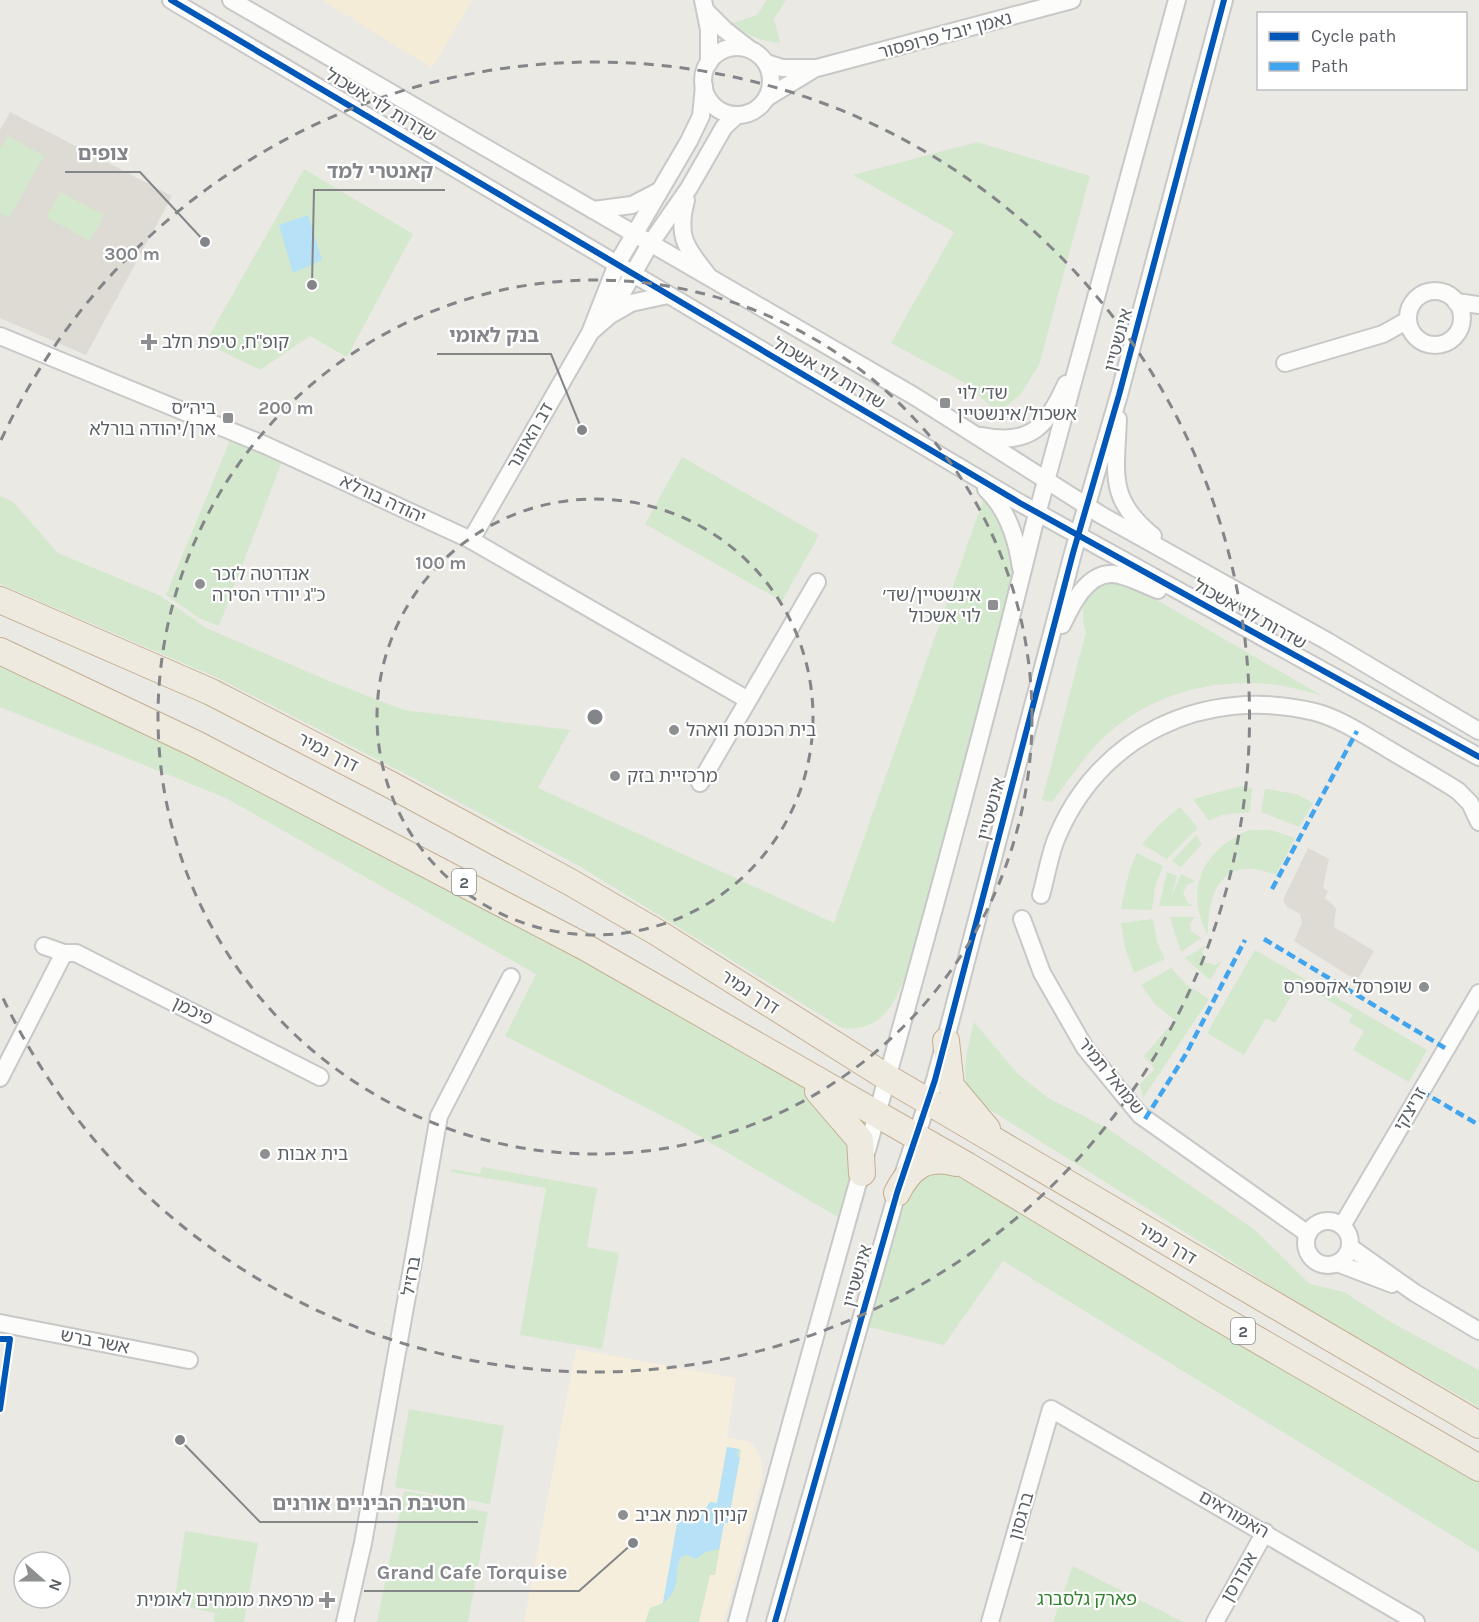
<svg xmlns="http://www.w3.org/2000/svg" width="1479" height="1622" font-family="Karla,'Noto Sans Hebrew',sans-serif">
<rect width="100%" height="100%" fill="#ebe9e4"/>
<polygon fill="#f6eedc" points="576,1349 736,1378 727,1437 750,1442 755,1447 761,1459 763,1475 724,1622 524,1622"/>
<g fill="#dedbd4">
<polygon points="10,112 172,196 86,355 0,318 0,130"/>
<polygon points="1308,848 1329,859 1323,888 1328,891 1325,898 1336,908 1334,927 1374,951 1357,981 1294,941 1302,923 1300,914 1287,907 1283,900"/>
</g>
<g fill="#d3e8cd">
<path d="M767 0H786L774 19 780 43C760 41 748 36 733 23L757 15Z"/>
<polygon points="8,136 44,156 9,218 0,213 0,149"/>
<polygon points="977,142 1090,176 1039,365 1020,395 1007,406 993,408 963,382 891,343 954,232 853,175"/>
<polygon points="304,169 413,234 347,357 310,336 260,370 205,343"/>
<polygon points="60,192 104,215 90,241 46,217"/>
<polygon points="231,438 283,459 219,626 199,618 166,595"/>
<polygon points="682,457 819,535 782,601 645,524"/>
<path d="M0 496 12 501 58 553 161 596 206 628 329 681 404 710 570 730 538 788 834 923 984 498 1002 519 1014 563V583L913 957C898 993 889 1033 842 1028L581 867 402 772 220 679 0 584Z"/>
<path d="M1112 581 1127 584 1143 592 1321 695C1304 691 1285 685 1268 684 1201 678 1135 700 1091 751 1077 767 1065 785 1052 802L1042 800 1086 632C1077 606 1088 591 1112 581Z"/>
<polygon points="0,661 235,774 577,957 794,1078 846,1128 856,1166 841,1219 682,1126 505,1036 536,974 226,798 0,707"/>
<polygon points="1242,786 1252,788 1250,812 1222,815 1209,821 1193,799"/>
<polygon points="1265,789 1297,794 1313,803 1299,827 1261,812"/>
<polygon points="1180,807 1198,828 1167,859 1142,844 1160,824"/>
<path d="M1249 830H1271L1295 838 1276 875C1225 854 1207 888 1208 935 1183 889 1203 850 1249 830Z"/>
<polygon points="1196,835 1202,844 1181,867 1172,861"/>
<polygon points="1137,853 1163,866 1155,886 1152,910 1121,909 1129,872"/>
<polygon points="1167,872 1177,876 1171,898 1181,874 1195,881 1187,885 1183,893 1187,902 1193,906 1159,906"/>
<polygon points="1170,917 1195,917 1190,924 1191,931 1201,938 1181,952"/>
<polygon points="1153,919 1157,942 1165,959 1134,973 1125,948 1121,923"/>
<polygon points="1206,945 1202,951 1205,962 1215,965 1222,961 1210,980 1185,958"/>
<polygon points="1255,950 1427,1050 1409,1082 1353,1050 1364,1031 1349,1022 1353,1015 1299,983 1275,1023 1266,1018 1244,1055 1207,1033"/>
<polygon points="1171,968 1187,985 1209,999 1143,1098 1140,1084 1155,1069 1144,1056 1175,1020 1155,1004 1141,985"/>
<path d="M974 1022 1017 1073 1048 1098 1107 1128 1255 1230 1310 1284 1344 1292 1389 1321 1479 1370V1407L1309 1310 976 1101C957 1080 968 1048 974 1022Z"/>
<polygon points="482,1167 597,1188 587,1247 619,1253 602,1349 520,1335 546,1188 451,1172 452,1169 480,1174"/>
<polygon points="954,1168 1479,1481 1479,1552 1003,1261 944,1345 864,1326 903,1192 921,1172"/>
<polygon points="409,1409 504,1426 490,1504 395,1487"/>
<polygon points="727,1447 741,1450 728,1523 724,1523 715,1575 710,1575 699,1622 645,1622 650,1608 663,1603 678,1519 700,1518 710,1502 717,1503"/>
<polygon points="404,1491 444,1497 443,1504 488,1512 468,1622 377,1622"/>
<polygon points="185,1531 258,1543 244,1622 214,1622 215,1613 174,1604"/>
<polygon points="1073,1566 1183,1622 1053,1622"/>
</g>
<polygon fill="#f5ecd7" points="322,0 472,0 432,68"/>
<g fill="#b7e1f7">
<polygon points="308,215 322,260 293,273 279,225"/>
<path d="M727 1447 739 1449 737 1457H740L728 1523H724L719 1549 705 1552 696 1559 686 1555 680 1558C674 1575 681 1590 663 1603L678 1519 700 1518 710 1502 717 1503Z"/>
</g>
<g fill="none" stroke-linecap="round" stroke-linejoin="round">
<g stroke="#c7c8c7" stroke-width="20">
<g id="minor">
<polyline points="171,0 1020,503 1479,757"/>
<polyline points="231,0 914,396 1101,515 1327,641 1479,731"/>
<polyline points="703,0 709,30 709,63"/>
<polyline points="706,11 725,30 748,48"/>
<circle cx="737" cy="81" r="34"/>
<polyline points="767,63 782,68 817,68 1072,0"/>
<polyline points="768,97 811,71"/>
<path d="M686 200C677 235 684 246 707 274"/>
<polyline points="593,210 632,205 659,191"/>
<circle cx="1435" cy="318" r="27"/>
<polyline points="1456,302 1479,305"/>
<polyline points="612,314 631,303 668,295"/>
<polyline points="593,330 609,316 650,244 689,188 724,127 737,115"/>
<polyline points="0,336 265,445 471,540 748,700"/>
<polyline points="1285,363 1383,334 1408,320"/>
<path d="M1118 419C1116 473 1107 499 1153 536"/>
<path d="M982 436C1031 446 1047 426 1066 384"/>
<path d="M986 489C1007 509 1017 540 1021 568"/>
<polyline points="471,540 590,333 617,264 689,141 701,116 704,86"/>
<path d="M1062 625C1071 606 1087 572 1113 574 1128 575 1144 585 1158 590"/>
<polyline points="700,783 817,582"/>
<path d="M1041 895C1046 877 1049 859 1055 842 1097 735 1205 685 1315 712 1341 719 1364 735 1388 749 1411 763 1435 776 1458 791L1470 803 1479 822"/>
<polyline points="1022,919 1042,973 1085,1048 1140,1115 1308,1234"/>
<polyline points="44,946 64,953 76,953 320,1077"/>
<polyline points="0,1078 64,953"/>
<circle cx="1328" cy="1243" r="22"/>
<polyline points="1342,1226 1479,993"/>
<polyline points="1350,1247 1415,1293 1479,1331"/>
<polyline points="1337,1263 1392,1284"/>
<polyline points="0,1323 189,1360"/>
<polyline points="345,1622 363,1543 439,1116 511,977"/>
<path d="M737 1622C834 1257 943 896 1033 529L1177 0"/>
<polyline points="775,1622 897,1193 935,1080 1073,553 1119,395 1224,0"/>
<polyline points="990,1622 1051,1409 1416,1622"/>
<polyline points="1215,1622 1265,1532"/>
</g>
</g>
<g stroke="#c3af92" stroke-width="28">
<g id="highway">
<polyline points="0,600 211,692 393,786 570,882 658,933 888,1078 1479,1425"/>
<polyline points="0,651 196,744 585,947 966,1165 1211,1313 1479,1468"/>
<polyline points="946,1041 951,1086 987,1129"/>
<polyline points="818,1091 860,1140 862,1173"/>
<path d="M897 1193C910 1167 926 1155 956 1163"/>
</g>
</g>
<use href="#minor" stroke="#fcfcfb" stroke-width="16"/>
<use href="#highway" stroke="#eeeae0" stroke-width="26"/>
<g stroke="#40a5ee" stroke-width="4.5" stroke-dasharray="9 4.5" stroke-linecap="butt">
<polyline points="1272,889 1357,731"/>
<polyline points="1264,939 1445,1048"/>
<polyline points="1421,1091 1479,1125"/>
<polyline points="1145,1119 1186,1054 1245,940"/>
</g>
<g stroke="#fff" stroke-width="10">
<g id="cycleway">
<polyline points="171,0 1020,503 1479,757"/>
<polyline points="0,1339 10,1339 0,1409"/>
<polyline points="775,1622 897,1193 935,1080 1073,553 1119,395 1224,0"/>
</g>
</g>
<use href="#cycleway" stroke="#0057b8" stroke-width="6"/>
</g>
<g fill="none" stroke="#838588" stroke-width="3" stroke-dasharray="10 8">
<circle cx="595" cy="717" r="218"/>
<circle cx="595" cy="717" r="437"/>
<path d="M1 440A655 655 0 1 1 1 994"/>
</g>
<g fill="#8d8f91" stroke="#fff" stroke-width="2">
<path d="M146 333h6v6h6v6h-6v6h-6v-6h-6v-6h6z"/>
<rect x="939" y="397" width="12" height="12" rx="3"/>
<rect x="222" y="412" width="12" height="12" rx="3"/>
<circle cx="200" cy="584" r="6"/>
<rect x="987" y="599" width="12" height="12" rx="3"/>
<circle cx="674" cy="730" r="6"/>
<circle cx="615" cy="776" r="6"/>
<circle cx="1424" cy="987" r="6"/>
<circle cx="265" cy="1154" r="6"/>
<circle cx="623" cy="1515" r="6"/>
<path d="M324 1591h6v6h6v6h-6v6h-6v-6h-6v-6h6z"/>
</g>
<g text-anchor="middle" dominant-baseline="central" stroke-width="4.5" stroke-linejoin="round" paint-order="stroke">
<g fill="#fff" stroke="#8c8f92" stroke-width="1.5">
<rect x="452" y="869" width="24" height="26" rx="4.5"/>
<rect x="1231" y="1318" width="24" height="26" rx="4.5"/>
</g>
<g font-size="16" font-weight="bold" fill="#5a5f64">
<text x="464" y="882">2</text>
<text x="1243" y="1331">2</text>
</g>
<g font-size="18" fill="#5a5f64" stroke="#fff">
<text transform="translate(945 35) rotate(-15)">נאמן יובל פרופסור</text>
<text transform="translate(381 105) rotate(31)">שדרות לוי אשכול</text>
<text transform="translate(1118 340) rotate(-75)">אינשטיין</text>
<text transform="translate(829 373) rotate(30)">שדרות לוי אשכול</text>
<text transform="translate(530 436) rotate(-60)">דב האוזנר</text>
<text transform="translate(383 499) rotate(25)">יהודה בורלא</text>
<text transform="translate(1250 614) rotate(29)">שדרות לוי אשכול</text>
<text transform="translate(328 752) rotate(27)">דרך נמיר</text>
<text transform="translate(991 809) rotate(-75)">אינשטיין</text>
<text transform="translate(750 992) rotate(33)">דרך נמיר</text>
<text transform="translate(193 1011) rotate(26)">פיכמן</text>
<text transform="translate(1111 1076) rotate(51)">שמואל תמיר</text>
<text transform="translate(1410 1109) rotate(-60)">זריצקי</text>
<text transform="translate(1167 1243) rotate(31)">דרך נמיר</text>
<text transform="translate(411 1276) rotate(-80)">ברזיל</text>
<text transform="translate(857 1276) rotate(-74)">אינשטיין</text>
<text transform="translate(95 1341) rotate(11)">אשר ברש</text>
<text transform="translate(1234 1514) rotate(30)">האמוראים</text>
<text transform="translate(1021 1516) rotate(-74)">ברגסון</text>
<text transform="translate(1239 1577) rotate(-60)">אנדרסן</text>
</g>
<g font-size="18" fill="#5a5f64" stroke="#fff" text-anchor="start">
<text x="162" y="342">קופ"ח, טיפת חלב</text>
<text x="957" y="393">שד׳ לוי<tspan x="957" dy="21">אשכול/אינשטיין</tspan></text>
<text x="216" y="408" text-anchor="end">ביה״ס<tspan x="216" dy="21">ארן/יהודה בורלא</tspan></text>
<text x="212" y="574">אנדרטה לזכר<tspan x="212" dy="21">כ"ג יורדי הסירה</tspan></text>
<text x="981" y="595" text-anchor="end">אינשטיין/שד׳<tspan x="981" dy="21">לוי אשכול</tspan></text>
<text x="686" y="730">בית הכנסת וואהל</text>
<text x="627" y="776">מרכזיית בזק</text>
<text x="1412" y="987" text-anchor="end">שופרסל אקספרס</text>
<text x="277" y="1154">בית אבות</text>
<text x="635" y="1515">קניון רמת אביב</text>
<text x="314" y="1600" text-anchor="end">מרפאת מומחים לאומית</text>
</g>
<g font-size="18" fill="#30822c" stroke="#fff">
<text x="1087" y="1599">פארק גלסברג</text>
</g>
</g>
<circle cx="595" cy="717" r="9" fill="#838588" stroke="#fff" stroke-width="3"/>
<g font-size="18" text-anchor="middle" font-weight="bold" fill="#838588" stroke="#fff" stroke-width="4.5" stroke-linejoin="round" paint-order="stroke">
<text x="132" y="260">300 m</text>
<text x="286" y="414">200 m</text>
<text x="441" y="569">100 m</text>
</g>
<path fill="none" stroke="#838588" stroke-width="2" d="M205 242L140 172H65M312 285L314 190H445M582 430L551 354H437M180 1440L260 1522H478M633 1543L579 1591H364"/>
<g fill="#838588" stroke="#fff" stroke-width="2">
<circle cx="205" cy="242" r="6"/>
<circle cx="312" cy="285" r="6"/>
<circle cx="582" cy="430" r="6"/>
<circle cx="180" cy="1440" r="6"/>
<circle cx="633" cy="1543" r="6"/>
</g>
<g font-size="20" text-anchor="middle" font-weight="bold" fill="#838588" stroke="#fff" stroke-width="4.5" stroke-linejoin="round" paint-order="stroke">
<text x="103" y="160">צופים</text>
<text x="380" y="178">קאנטרי למד</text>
<text x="494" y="342">בנק לאומי</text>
<text x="369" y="1510">חטיבת הביניים אורנים</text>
<text x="472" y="1579">Grand Cafe Torquise</text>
</g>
<rect x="1257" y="12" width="210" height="78" fill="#ffffff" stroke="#bdbfc1" stroke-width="1.5"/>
<rect x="1269" y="32" width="30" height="9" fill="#0057b8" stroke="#bdbfc1" stroke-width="1.5"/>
<text x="1311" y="42" font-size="18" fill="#5a5f64">Cycle path</text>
<rect x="1269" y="62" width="30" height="9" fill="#40a5ee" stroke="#bdbfc1" stroke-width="1.5"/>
<text x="1311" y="72" font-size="18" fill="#5a5f64">Path</text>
<g transform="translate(42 1580) rotate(111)"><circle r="28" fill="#ffffff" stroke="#bdbfc1" stroke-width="1.5"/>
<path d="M0-4.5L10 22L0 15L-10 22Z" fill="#8d8f91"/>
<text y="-9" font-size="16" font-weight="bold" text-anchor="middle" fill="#5a5f64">N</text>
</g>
</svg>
